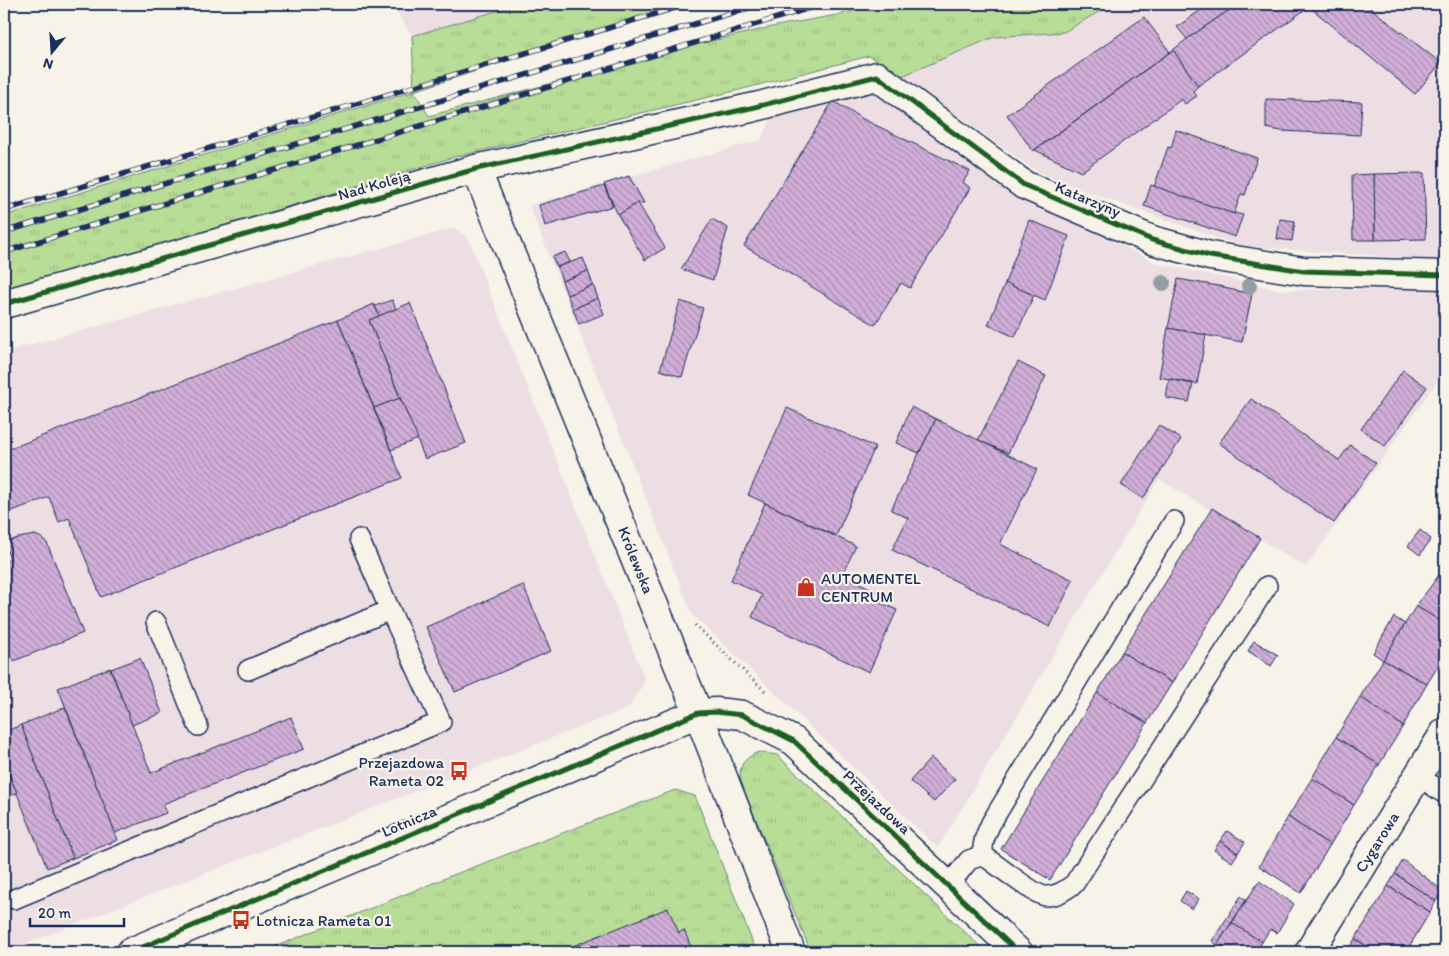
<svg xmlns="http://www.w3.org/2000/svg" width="1449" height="956" font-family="Itim,sans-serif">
<defs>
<pattern id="grass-tufts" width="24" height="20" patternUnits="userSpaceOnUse" patternTransform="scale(1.25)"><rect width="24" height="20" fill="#b8dd97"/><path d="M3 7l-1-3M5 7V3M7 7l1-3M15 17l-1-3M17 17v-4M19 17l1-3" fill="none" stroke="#9ebe85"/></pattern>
<pattern id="building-back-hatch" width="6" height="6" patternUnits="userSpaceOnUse" patternTransform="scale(1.25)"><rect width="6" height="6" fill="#d2aed8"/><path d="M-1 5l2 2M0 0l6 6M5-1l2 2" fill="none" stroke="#aa8eb2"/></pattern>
</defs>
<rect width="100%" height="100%" fill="#f7f3e8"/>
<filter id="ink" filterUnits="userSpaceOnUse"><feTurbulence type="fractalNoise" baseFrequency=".02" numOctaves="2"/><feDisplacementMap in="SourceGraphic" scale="10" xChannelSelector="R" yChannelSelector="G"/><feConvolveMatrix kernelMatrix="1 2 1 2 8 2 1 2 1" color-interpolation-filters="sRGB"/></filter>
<g filter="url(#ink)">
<g fill="#ecdee3">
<polygon points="392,4 520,4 412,36"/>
<polygon points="875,4 1426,4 1445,20 1445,258 1435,260 1240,246 1059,182 1030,167 902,76 842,14"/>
<polygon points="874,92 1004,186 1156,263 1282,290 1445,288 1445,370 1306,567 1159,479 938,848 692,614 529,205 761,140 773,115"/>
<polygon points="454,228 468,238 645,680 629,708 4,952 4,352"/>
</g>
<g fill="url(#grass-tufts)" stroke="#6a867a">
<polygon points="520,4 684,4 414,91 429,116 699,44 776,26 842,14 878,4 1112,4 1064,32 994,37 902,76 869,56 739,90 454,157 4,292 4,216 414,91 412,36"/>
<path d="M759 752 777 755 986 952H811L745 793C744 788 740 781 740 777 739 763 748 756 759 752Z"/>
<polygon points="675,790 695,796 754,946 754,952 262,952 453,875"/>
</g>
<g fill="url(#building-back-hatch)" stroke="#1b2f5e">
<polygon points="1209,4 1238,4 1187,39 1177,27"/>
<polygon points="1238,4 1313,4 1198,86 1173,50 1187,39"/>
<polygon points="1316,4 1365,4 1441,63 1415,94 1311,8"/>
<polygon points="1144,17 1170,52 1033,151 1007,115"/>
<polygon points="1173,50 1198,86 1193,91 1197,96 1185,104 1182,99 1081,172 1035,150"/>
<polygon points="1266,99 1362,102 1360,135 1281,131 1266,128"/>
<polygon points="833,101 861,118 970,171 963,182 970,188 910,288 901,283 875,325 744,246"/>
<polygon points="1176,130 1257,158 1245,195 1241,194 1234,214 1154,187 1168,147 1171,148"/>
<polygon points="1424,173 1426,239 1375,240 1374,174"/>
<polygon points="1374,174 1375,240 1353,240 1352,175"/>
<polygon points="629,176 644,203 638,203 618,215 604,184"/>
<polygon points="1151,185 1234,214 1234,213 1243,215 1235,237 1144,206"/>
<polygon points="604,186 613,206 545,226 539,205"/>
<polygon points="638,203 665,248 645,260 618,215"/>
<polygon points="712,219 728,228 713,280 681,269"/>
<polygon points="1280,219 1295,221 1292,241 1277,239"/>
<polygon points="1029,220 1069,236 1045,300 1005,283"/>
<polygon points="565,252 570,262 557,267 552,257"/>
<polygon points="583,258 588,271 562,281 557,267"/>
<polygon points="588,271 593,285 567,295 562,281"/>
<polygon points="1178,279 1224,287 1224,288 1252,294 1242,342 1168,328"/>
<polygon points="1005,283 1034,295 1015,337 988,325"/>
<polygon points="593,285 598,298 573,309 567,295"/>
<polygon points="598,298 604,314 579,324 573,309"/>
<polygon points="392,300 396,309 379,316 375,306"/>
<polygon points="680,301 703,308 682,377 660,370"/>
<polygon points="410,303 466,443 425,459 369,320"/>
<polygon points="374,304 379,316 369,320 400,398 374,408 338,320"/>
<polygon points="338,320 402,478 101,597 69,518 59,522 49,497 4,514 4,451"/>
<polygon points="1168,328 1206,335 1197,384 1159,377"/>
<polygon points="1018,362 1046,376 1008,453 978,440"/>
<polygon points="1403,370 1427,387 1385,446 1361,429"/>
<polygon points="1169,379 1193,384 1189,402 1166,398"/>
<polygon points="400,398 418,439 391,450 374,408"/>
<polygon points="1251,399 1339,460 1350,445 1376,463 1334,523 1219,443"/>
<polygon points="911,407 936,419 919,453 896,443"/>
<polygon points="787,408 875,447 836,536 748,495"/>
<polygon points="936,419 1037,469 1000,544 1073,580 1050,627 892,550 908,518 891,510"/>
<polygon points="1159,425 1181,439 1143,499 1121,485"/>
<polygon points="765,503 856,546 842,575 881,593 877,601 897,610 869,672 752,617 762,595 731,580"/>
<polygon points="1212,508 1260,538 1172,683 1122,652"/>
<polygon points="1420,530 1431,539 1420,555 1408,546"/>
<polygon points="35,535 40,537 47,543 83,633 4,665 4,561 10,559 4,543 18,538"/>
<polygon points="1445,567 1445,624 1416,606"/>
<polygon points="523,585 551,651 455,692 426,627"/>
<polygon points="1416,606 1445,624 1445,655 1427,684 1383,660"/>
<polygon points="1394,617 1405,624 1383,660 1373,653"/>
<polygon points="1254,641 1278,655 1271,666 1248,651"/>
<polygon points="1122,652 1172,683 1147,723 1097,693"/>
<polygon points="140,658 162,713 132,725 111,669"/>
<polygon points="1383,660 1427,684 1403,726 1360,697"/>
<polygon points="110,668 151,773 291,717 304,749 163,804 166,813 115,833 58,688"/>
<polygon points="1097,693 1147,723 1050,880 1001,849"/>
<polygon points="1360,697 1403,726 1379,765 1336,737"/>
<polygon points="65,707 118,840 73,858 21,725"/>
<polygon points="21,725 73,858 47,868 4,761 4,732"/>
<polygon points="1336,737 1379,765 1354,805 1312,778"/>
<polygon points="931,758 955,779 934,802 910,781"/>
<polygon points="4,761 17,793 4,798"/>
<polygon points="1312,778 1354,805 1330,845 1288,817"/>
<polygon points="1288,817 1330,845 1301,893 1259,866"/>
<polygon points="1227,831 1245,842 1238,853 1220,841"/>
<polygon points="1220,841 1238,853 1232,862 1214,850"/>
<polygon points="1403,860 1443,891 1436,901 1395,874"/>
<polygon points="1395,874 1436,901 1430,912 1388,886"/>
<polygon points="1259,881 1294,904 1277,933 1270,929 1262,942 1232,923"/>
<polygon points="1388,886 1430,912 1406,952 1376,952 1355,939"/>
<polygon points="1186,891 1199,899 1192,909 1180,901"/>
<polygon points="1443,891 1445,893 1445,898 1443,902 1438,898"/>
<polygon points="1241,896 1246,900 1217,945 1212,941"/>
<polygon points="668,908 679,933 684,930 693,952 558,952"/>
<polygon points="1232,923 1262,942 1256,952 1212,952"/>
<polygon points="1355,939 1376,952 1347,952"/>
</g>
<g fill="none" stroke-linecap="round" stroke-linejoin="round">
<g stroke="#1b2f5e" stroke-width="22">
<g id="service">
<polyline points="156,622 198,726"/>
<polyline points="248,670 390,610 359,539"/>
<polyline points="1418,776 1445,794"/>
<path d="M983 855C982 842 986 834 991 823L1174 521"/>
<path d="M948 886 969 860 983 855C994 863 1036 896 1046 896 1058 896 1065 890 1074 884L1267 586"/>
<polyline points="14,899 441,722 390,610"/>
</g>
</g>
<g stroke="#1b2f5e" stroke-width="31">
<g id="minor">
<polyline points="476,169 698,713 791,952"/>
<polyline points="4,304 476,169 755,107 877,76 1024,185 1152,240 1210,256 1304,271 1445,275"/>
<polyline points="131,952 698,713 716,712 742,715 794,741 1018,952"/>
<polyline points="1309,952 1445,732"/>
</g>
</g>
<polyline stroke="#1b2f5e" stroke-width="3" stroke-dasharray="1 4" stroke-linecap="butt" points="695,625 765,691"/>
<use href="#service" stroke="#f7f3e8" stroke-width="19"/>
<use href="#minor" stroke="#f7f3e8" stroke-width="28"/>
<g stroke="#1b2f5e" stroke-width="5.5">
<g id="rail">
<polyline points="4,210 688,4"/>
<polyline points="4,232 761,4"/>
<polyline points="4,252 823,4"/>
</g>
</g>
<use href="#rail" stroke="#f7f3e8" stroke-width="4" stroke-dasharray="11" stroke-linecap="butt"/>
<g stroke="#f7f3e8" stroke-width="8">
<g id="cycleway">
<polyline points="4,304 476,169 755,107 877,76 1024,185 1152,240 1210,256 1304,271 1445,275"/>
<polyline points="131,952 698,713 716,712 742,715 794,741 1018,952"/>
</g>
</g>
<use href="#cycleway" stroke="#1b5e20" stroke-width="5"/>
</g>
<g fill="#939fa4">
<circle cx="1163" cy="283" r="8"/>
<circle cx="1249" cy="286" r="8"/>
</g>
</g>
<defs>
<g id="shop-bare" transform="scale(1.5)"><path d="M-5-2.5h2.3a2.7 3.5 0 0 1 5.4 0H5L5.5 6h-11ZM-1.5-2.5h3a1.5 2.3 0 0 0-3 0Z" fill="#c8321e" stroke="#f7f3e8" stroke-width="2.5" paint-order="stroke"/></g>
<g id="bus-bare" transform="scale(1.5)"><path d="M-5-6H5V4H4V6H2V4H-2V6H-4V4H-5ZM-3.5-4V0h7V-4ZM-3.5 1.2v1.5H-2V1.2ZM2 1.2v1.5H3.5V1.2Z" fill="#c8321e" stroke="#f7f3e8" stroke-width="2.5" paint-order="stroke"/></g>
</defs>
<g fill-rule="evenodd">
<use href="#shop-bare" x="806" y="587"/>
<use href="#bus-bare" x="459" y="771"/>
<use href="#bus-bare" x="241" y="920"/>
</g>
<g text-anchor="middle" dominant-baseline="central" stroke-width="4.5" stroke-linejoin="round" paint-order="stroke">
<g font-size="16" fill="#1b2f5e" stroke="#f7f3e8">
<text transform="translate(374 185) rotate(-16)">Nad Koleją</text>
<text transform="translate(1088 199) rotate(23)">Katarzyny</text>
<text transform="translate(636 560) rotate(68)">Królewska</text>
<text transform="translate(877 802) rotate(43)">Przejazdowa</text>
<text transform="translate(409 821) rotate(-23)">Lotnicza</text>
<text transform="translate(1377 842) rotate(-58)">Cygarowa</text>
</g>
<g font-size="16" fill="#1b2f5e" stroke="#f7f3e8" text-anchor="start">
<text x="821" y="578">AUTOMENTEL<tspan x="821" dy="18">CENTRUM</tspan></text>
<text x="444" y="762" text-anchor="end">Przejazdowa<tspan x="444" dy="18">Rameta 02</tspan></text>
<text x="256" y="920">Lotnicza Rameta 01</text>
</g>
</g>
<rect width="1449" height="956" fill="none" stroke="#f7f3e8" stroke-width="20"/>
<rect x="10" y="10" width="1429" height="936" fill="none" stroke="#1b2f5e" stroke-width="2" filter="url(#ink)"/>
<g transform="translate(52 52) rotate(198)" stroke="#f7f3e8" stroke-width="4" paint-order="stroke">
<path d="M0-4L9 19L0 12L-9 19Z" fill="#1b2f5e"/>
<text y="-8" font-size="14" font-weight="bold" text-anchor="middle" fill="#1b2f5e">N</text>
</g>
<path d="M30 918v8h94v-8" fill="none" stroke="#1b2f5e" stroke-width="2.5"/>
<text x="38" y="918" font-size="15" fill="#1b2f5e" stroke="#f7f3e8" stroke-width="4" paint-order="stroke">20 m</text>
</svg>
